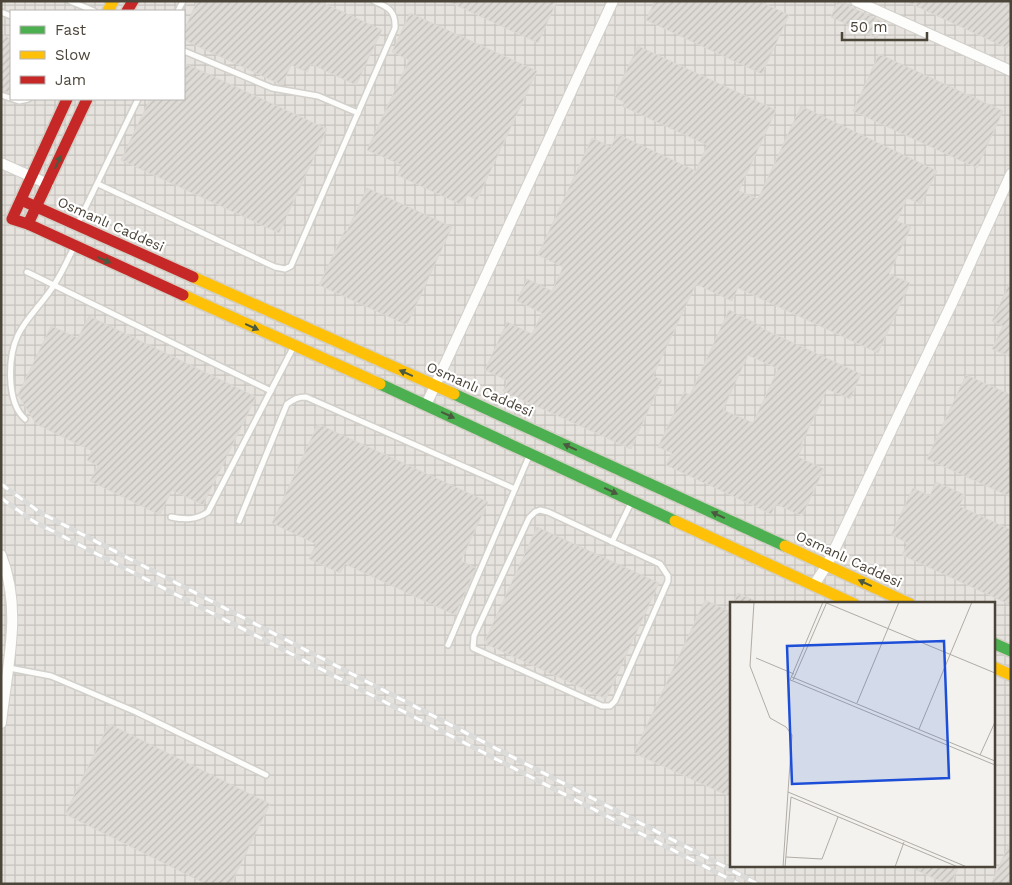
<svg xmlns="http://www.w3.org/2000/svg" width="1012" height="885" font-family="'Work Sans',sans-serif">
<defs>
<pattern id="industrial-grid" width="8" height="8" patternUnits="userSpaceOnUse" patternTransform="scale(1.25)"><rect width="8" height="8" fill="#e6e2de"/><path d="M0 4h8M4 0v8" fill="none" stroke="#c7c3bf"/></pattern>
<pattern id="building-hatch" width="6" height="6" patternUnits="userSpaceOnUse" patternTransform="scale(1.25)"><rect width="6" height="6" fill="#dedbd6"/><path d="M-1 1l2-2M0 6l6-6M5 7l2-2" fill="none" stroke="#c0bdb8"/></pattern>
</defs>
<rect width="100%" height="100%" fill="#f4f2ee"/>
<path fill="url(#industrial-grid)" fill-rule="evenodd" d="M1 1H1011V884H1ZM11 11H184V99H11ZM731 604H993V866H731Z"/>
<g fill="url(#building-hatch)" stroke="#dcd9d4" fill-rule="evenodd">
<polygon points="197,1 319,1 382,30 356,85 311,64 307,72 291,65 282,85 184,40 184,31"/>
<polygon points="447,1 557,1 538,43"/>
<polygon points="655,1 759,1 789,15 762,74 646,20"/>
<polygon points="838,1 885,23 877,38 831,17"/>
<polygon points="905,1 1011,1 1011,40 1007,48"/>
<polygon points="410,13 537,71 477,200 467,195 462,205 397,175 402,165 367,150 409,60 392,52"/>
<polygon points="1,34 11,39 11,94 1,89"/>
<polygon points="638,46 776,110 739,191 758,199 801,106 937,171 921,204 907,198 897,221 911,227 889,274 910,283 878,353 738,288 732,301 696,284 653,376 662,380 631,449 503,391 508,381 485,370 507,322 532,334 542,313 517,301 527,279 552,291 563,267 538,255 592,138 611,147 617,134 696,171 707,145 622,106 624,102 614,97"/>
<polygon points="879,54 1003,111 977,168 853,111"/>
<polygon points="184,63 327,129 279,233 121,160 150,99 184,99"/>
<polygon points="367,188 452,227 407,325 319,285 345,230 347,231"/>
<polygon points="1011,280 1011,357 992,349 1003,326 992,321"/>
<path d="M729 310 761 326V328L861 374 850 399 827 389 801 445 803 446 798 457 824 469 802 516 776 504 771 514 666 465 672 453 658 447 684 392 690 395ZM748 355 778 369 753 423 723 410Z"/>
<polygon points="89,316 256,397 203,505 172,490 160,515 90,481 98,466 87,460 92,451 36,424 18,395 51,326 78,338"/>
<polygon points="966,375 1011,395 1011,497 927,459"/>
<polygon points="318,424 488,502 461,561 476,568 455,615 345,564 340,573 309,559 316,544 272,523"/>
<polygon points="936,482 965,495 959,506 1011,530 1011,605 902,555 908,543 891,535 913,488 930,496"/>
<polygon points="537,527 659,583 606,699 484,643"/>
<polygon points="738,593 762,604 733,604"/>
<polygon points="705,600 731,612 731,797 634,753"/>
<polygon points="109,724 270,804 231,884 206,884 65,814"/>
<polygon points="1011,840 1011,884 991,884"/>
<polygon points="908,866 959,866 951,884 946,884"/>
</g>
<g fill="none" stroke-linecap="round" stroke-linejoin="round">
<g stroke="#d2d0cb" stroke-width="8">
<g id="lane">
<polyline points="70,1 94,11"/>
<polyline points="178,11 183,1"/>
<polyline points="1,12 11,16"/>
<polyline points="184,51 272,88 318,96 358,113"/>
<polyline points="1,95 19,101 28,99"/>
<path d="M98 184 275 267 285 269 291 266 395 28C396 11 388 7 374 1"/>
<polyline points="77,225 138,99"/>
<polyline points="27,272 271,391"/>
<path d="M25 419C6 402 8 356 18 335 27 316 44 302 54 285 62 273 68 259 74 247"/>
<polygon points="540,510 548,512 660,564 668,576 668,581 615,701 610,706 602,706 473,648 474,636 529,518 535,512"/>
<path d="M171 517C185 520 196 520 208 512L294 346"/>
<path d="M239 521 287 404C294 399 298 397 306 397L515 489"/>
<polyline points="612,542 632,501"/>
<polyline points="448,645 530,454"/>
<polyline points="9,668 51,676 136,712 266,775"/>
</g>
</g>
<g stroke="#d2d0cb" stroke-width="12">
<g id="street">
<polyline points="856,1 1011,71"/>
<polyline points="1,163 48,184"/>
<polyline points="426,405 613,1"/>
<path d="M1 555C23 610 7 666 1 723"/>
<polyline points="814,585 827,565 953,301 1011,174"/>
</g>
</g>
<g stroke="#d3cfc5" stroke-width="14">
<g id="fast">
<polyline points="380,384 675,521"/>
<polyline points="454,394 785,546"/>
<polyline points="993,643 1011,651"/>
</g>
</g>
<g stroke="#d3cfc5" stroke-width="14">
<g id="slow">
<polyline points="108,11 113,1"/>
<polyline points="193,277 454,394"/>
<polyline points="183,295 380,384"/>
<polyline points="675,521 854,604"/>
<polyline points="785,546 910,604"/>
<polyline points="993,667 1011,675"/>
</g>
</g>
<g stroke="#d3cfc5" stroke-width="14">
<g id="jam">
<polyline points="127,11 133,1"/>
<polyline points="67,99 12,219 28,224 183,295"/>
<polyline points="21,200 193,277"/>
<polyline points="28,224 87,99"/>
</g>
</g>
<use href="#lane" stroke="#fdfdfc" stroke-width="5"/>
<use href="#street" stroke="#fdfdfc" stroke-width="10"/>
<use href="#fast" stroke="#4caf50" stroke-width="11"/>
<use href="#slow" stroke="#ffc107" stroke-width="11"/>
<use href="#jam" stroke="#c62828" stroke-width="11"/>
<g stroke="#dbdbda" stroke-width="5">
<g id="rail">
<polyline points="1,484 41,513 758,884"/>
<polyline points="1,498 33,521 739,884"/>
</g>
</g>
<use href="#rail" stroke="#fff" stroke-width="3" stroke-dasharray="9" stroke-linecap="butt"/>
</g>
<defs><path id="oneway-solid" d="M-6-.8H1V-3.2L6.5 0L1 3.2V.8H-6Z" transform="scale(1.25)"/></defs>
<g fill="#4b593e">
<use href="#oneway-solid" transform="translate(58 162) rotate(-65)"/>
<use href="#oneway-solid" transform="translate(104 260) rotate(24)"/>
<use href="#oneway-solid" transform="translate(252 327) rotate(24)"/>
<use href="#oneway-solid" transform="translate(406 373) rotate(-156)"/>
<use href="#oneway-solid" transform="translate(448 415) rotate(25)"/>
<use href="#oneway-solid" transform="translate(570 447) rotate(-155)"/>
<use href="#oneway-solid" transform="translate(611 491) rotate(25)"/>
<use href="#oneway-solid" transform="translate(718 515) rotate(-155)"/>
<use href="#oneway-solid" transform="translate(865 583) rotate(-155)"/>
</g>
<g text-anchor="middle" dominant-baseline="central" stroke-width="4.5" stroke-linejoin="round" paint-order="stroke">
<g font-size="14" fill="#4b4439" stroke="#fff">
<text transform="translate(111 224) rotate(24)">Osmanlı Caddesi</text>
<text transform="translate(480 389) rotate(24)">Osmanlı Caddesi</text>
<text transform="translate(849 559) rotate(25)">Osmanlı Caddesi</text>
</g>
</g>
<g transform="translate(730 602)">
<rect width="265" height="265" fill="#f4f2ee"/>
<path fill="none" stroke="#b0aca6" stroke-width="1" d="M24 0 20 64 40 116 56 125 62 133 58 190M94 0 265 71M26 56 64 72M62 75 265 159M63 78 97 0M63 79 265 163M63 79 60 78 93 0M127 101 169 0M189 127 242 0M250 153 265 120M56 255 92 257 108 215M53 265 58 190 237 265M55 265 61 195 228 265M165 265 174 240"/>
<path fill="#1d4ed8" fill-opacity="0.15" stroke="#1d4ed8" stroke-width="2.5" d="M214 39 219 176 62 182 57 44Z"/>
<rect width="265" height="265" fill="none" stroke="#4b4439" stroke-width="2.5"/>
</g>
<rect width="1012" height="885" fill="none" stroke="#4b4439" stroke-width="5"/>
<rect x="10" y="10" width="175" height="90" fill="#ffffff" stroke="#b7b4b0"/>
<rect x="20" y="26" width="25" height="8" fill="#4caf50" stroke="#b7b4b0"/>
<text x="55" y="35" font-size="15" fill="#4b4439">Fast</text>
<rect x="20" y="51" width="25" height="8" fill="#ffc107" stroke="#b7b4b0"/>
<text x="55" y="60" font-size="15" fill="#4b4439">Slow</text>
<rect x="20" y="76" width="25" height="8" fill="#c62828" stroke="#b7b4b0"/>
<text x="55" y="85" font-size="15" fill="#4b4439">Jam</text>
<path d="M842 32v8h85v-8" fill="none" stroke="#4b4439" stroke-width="2.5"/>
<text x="850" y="32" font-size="15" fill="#4b4439" stroke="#ffffff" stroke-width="4" paint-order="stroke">50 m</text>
</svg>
